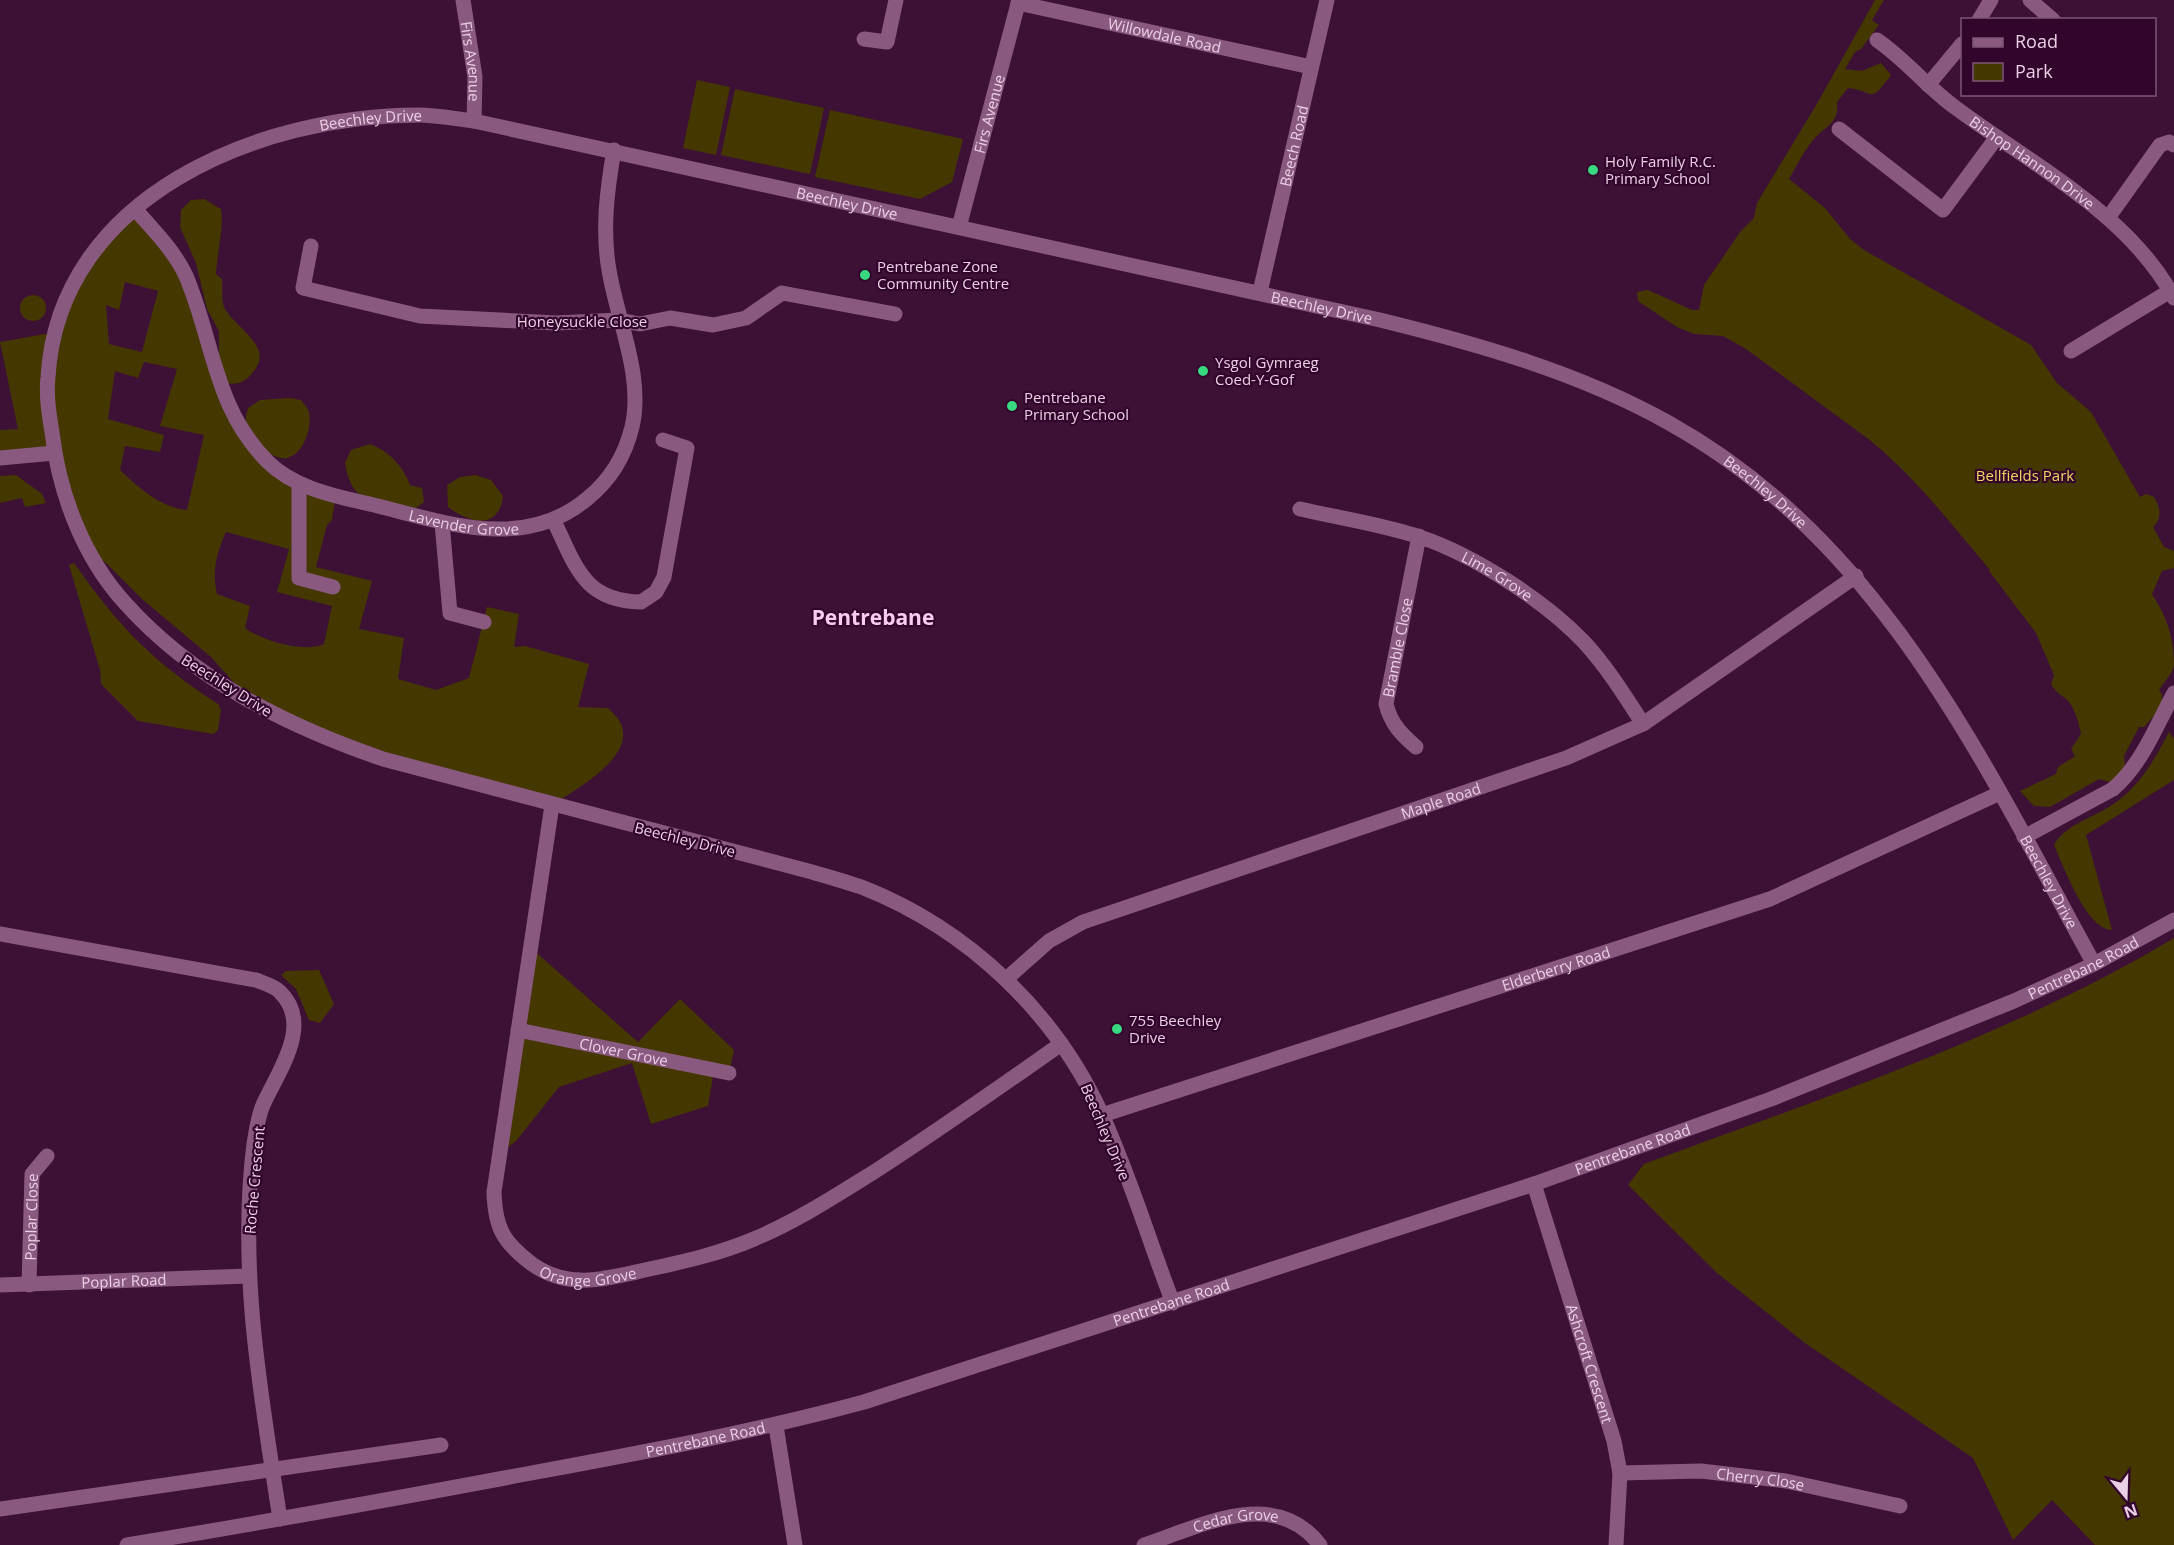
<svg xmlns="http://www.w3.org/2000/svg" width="2174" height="1545" font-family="'Open Sans',sans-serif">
<rect width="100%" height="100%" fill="#3d1136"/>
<g fill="#453700" fill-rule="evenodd">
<path d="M1875 0H1884L1872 20 1879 25 1861 49 1855 52 1845 69 1862 71 1881 63 1891 75C1868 106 1877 91 1848 88L1837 102C1840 125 1822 127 1811 143 1802 154 1796 167 1789 179L1825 208 1850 239 1864 250 2031 345 2057 383 2091 412 2140 497 2146 494 2154 497C2160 507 2163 518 2153 527L2164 547 2174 551V568L2162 571 2152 594C2167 617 2174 637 2174 666 2173 673 2163 683 2159 690L2162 694V707L2144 727H2139L2124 756 2125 764 2121 776 2109 782 2099 779 2050 807 2034 806 2020 791 2056 774 2058 767 2075 756 2071 749 2081 734C2079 723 2074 705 2065 698 2058 693 2056 692 2051 684L2054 675 2036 633 1989 571 1990 570C1951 524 1914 475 1867 438L1746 349 1723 336 1694 334 1677 327 1638 301 1637 292 1648 290 1692 310H1699L1704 285 1740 232 1754 218 1757 203 1818 102Z"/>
<polygon points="697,80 730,87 716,155 683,148"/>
<polygon points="735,89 824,108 810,174 721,155"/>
<polygon points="830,110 963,139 952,182 920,199 815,177"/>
<path d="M204 199 221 209C224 230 217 252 216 274L222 279C223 288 221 299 224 307 233 327 276 346 253 372 245 383 238 385 225 383L219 371V331L207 309 196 263 180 227 181 210 191 200Z"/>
<path d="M135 209 170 248 215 374 269 463 336 494 332 520 327 525 316 567 372 581 359 629 404 638 398 679 436 690 469 678 487 607 519 614 514 647 525 646 589 664 578 707 608 708C612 713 618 717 620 722 638 756 575 790 552 805L383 759 252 703 211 657 142 599 107 564 92 554 54 453 0 458V430L18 429 0 342 56 332 67 299ZM125 282 158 291 142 352 109 344 106 305 119 310ZM144 362 177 369 160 426 204 435 187 510C161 508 138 487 120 470L125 446 160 452 164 435 108 419 115 371 138 378ZM226 532 289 549 277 592 332 606 324 644C304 653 263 641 245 628L250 606 217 594C212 571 216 554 226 532Z"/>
<circle cx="33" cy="308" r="13"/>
<path d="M290 398 301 400C303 403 308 408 309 412 312 426 305 451 290 457 273 464 248 438 246 422 245 418 247 412 248 408L260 400Z"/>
<path d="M370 444C389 451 403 466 410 485L422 488 424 502 416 508C378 501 352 508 345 463L351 450Z"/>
<polygon points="16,475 42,494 46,503 25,507 22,498 0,503 0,476"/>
<path d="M475 475 491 480 503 496C499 531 469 523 448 507L447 485 460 477Z"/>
<path d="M74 563C120 628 151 660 218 704L221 710 218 730 213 734 138 721 101 684 100 670 69 565Z"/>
<path d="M2169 732 2174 739V780L2086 835 2112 930C2086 929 2064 867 2054 845 2066 824 2093 818 2112 805 2139 787 2154 761 2169 732Z"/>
<path d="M2174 938V1545H2095L2052 1500 2013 1540 1973 1458 1805 1343 1717 1273 1628 1185 1644 1164C1824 1097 2009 1037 2174 938Z"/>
<polygon points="531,948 638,1042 680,999 734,1050 729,1073 714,1071 708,1106 651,1124 632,1063 559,1087 516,1141 499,1154"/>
<polygon points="319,970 334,1004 320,1023 309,1020 296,989 281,975 286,971"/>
</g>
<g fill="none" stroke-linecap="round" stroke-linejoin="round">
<g stroke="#8a5980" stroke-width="15">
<path id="s1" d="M463 0 475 77 474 121"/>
<polyline points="2030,0 2053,20"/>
<path id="s2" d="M1018 3 1311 67"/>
<polyline points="1979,20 1991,0"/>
<polyline points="864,39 887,42 896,0"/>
<path id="s3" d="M1877 40C1906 60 1928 88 1956 108 2031 164 2129 214 2174 298"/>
<polyline points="1928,85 1962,44"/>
<polyline points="1839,129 1943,210 1997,137"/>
<path id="s4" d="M135 209C153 230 174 250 186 276 214 342 214 408 268 462 296 490 341 497 378 506 449 524 526 551 588 498 610 480 625 456 632 427 644 376 617 320 609 270 602 230 607 190 614 150"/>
<polyline points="2108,218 2160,145 2169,142 2174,145"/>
<path id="s5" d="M959 227 1019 0"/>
<polyline points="311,246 303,288 420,316 556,323 619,320 640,324 670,318 713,325 746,318 782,293 895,314"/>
<path id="s6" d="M1260 292 1327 0"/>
<polyline points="2071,351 2170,291"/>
<polyline points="0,458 54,453"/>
<polyline points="299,484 299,578 333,587"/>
<path id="s7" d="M1300 509C1339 518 1381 524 1420 537 1474 555 1545 601 1584 642 1607 667 1625 696 1643 724"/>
<path d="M554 521C576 567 584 601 641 602L656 592 664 577 687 448 663 440"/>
<polyline points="442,523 450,613 484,622"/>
<path id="s8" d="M1416 747C1401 734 1391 724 1386 704L1419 536"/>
<path id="s9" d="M552 805 494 1192C495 1228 503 1242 532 1264 568 1290 605 1279 645 1270 682 1262 719 1254 754 1239 797 1221 837 1195 877 1170 939 1130 1000 1087 1061 1044"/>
<path d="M2024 837 2113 789C2142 764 2156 726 2174 693"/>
<path d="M0 934 256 980C263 983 275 986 280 992 314 1025 277 1073 263 1105 258 1116 256 1132 254 1144 238 1270 261 1396 280 1519"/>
<path id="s10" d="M1006 979 1049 941 1083 922 1566 758 1643 724 1856 576"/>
<path id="s11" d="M518 1030 729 1073"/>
<path id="s12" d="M1102 1115 1770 899 2000 793"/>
<path id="s13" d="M1534 1184 1614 1441 1620 1473 1616 1545"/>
<path id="s14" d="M0 1285 248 1276"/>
<path id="s15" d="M29 1285 32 1174 47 1156"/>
<path id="s16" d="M1173 1303C1149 1241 1130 1176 1102 1115 1056 1013 969 930 864 888 847 882 829 877 812 872L383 759C287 726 194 680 125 603 83 557 59 493 52 432 49 414 46 396 48 377 59 195 261 115 419 115 437 115 456 119 474 121L1380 320C1478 344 1580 373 1669 423 1882 542 1982 760 2094 964"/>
<polyline points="776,1426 795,1545"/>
<path id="s17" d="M1620 1473 1701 1471 1786 1481 1900 1506"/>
<polyline points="0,1509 441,1445"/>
<path id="s18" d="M127 1545C260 1523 393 1499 526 1474 640 1453 753 1432 864 1402L1534 1184 1771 1099 2014 1001 2094 964 2174 920"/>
<path id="s19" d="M1144 1545C1201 1526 1275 1486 1320 1545"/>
</g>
</g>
<g fill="#37d880" stroke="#32062c" stroke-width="2">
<circle cx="1593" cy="170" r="6"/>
<circle cx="865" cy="275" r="6"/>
<circle cx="1203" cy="371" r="6"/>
<circle cx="1012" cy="406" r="6"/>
<circle cx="1117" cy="1029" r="6"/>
</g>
<g text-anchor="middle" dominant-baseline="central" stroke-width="4.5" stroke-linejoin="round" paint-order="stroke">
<g font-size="15" fill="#ebcfe4" stroke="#32062c">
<text stroke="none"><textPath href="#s2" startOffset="150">Willowdale Road</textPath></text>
<text stroke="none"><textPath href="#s1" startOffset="62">Firs Avenue</textPath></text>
<text stroke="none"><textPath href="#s5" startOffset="117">Firs Avenue</textPath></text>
<text stroke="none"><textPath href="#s16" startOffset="2036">Beechley Drive</textPath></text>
<text stroke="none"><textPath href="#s6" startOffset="150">Beech Road</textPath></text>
<text stroke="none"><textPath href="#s3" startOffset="198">Bishop Hannon Drive</textPath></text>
<text stroke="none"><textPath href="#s16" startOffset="2522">Beechley Drive</textPath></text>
<text stroke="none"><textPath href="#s16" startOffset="3008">Beechley Drive</textPath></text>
<text x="582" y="321">Honeysuckle Close</text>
<text stroke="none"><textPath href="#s16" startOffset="3494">Beechley Drive</textPath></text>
<text stroke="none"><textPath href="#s4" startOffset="498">Lavender Grove</textPath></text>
<text stroke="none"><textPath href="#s7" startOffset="210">Lime Grove</textPath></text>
<text stroke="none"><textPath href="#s8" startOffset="111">Bramble Close</textPath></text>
<text transform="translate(227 685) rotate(32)">Beechley Drive</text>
<text stroke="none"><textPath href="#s10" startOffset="474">Maple Road</textPath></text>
<text transform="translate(685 839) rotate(14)">Beechley Drive</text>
<text stroke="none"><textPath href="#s16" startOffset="3980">Beechley Drive</textPath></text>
<text stroke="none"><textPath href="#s18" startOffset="2046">Pentrebane Road</textPath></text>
<text stroke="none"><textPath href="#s12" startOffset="477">Elderberry Road</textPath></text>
<text stroke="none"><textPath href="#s11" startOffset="108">Clover Grove</textPath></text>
<text transform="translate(1106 1132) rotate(67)">Beechley Drive</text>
<text stroke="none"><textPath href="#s18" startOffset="1560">Pentrebane Road</textPath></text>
<text transform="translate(254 1180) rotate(-85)">Roche Crescent</text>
<text stroke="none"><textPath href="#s15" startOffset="68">Poplar Close</textPath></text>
<text stroke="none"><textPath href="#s9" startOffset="536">Orange Grove</textPath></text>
<text stroke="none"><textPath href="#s14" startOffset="124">Poplar Road</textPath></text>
<text stroke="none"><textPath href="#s18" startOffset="1074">Pentrebane Road</textPath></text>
<text stroke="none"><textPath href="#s13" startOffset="188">Ashcroft Crescent</textPath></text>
<text stroke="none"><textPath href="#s18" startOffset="588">Pentrebane Road</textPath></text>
<text stroke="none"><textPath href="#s17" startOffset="141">Cherry Close</textPath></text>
<text stroke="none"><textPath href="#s19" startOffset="96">Cedar Grove</textPath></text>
</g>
<g font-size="15" fill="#ebcfe4" stroke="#32062c" text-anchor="start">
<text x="1605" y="161">Holy Family R.C.<tspan x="1605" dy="17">Primary School</tspan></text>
<text x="877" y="266">Pentrebane Zone<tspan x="877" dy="17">Community Centre</tspan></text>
<text x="1215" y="362">Ysgol Gymraeg<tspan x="1215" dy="17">Coed-Y-Gof</tspan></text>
<text x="1024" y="397">Pentrebane<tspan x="1024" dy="17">Primary School</tspan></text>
<text x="1129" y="1020">755 Beechley<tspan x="1129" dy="17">Drive</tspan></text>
</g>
<g font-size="15" fill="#f6d65f" stroke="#32062c">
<text x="2025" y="475">Bellfields Park</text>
</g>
<g font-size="21" font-weight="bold" fill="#f9cbef" stroke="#32062c">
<text x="873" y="617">Pentrebane</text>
</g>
</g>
<rect x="1961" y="18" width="195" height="78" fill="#32062c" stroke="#7c5676" stroke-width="1.5"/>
<rect x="1973" y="38" width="30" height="9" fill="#8a5980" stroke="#7c5676" stroke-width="1.5"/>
<text x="2015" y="48" font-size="18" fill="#ebcfe4">Road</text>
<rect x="1973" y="63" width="30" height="18" fill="#453700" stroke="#7c5676" stroke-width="1.5"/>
<text x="2015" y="78" font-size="18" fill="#ebcfe4">Park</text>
<g transform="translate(2126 1497) rotate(161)" stroke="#32062c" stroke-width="4.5" paint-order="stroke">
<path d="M0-4.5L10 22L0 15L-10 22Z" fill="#ebcfe4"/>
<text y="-9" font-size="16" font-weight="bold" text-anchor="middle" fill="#ebcfe4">N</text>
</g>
</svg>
